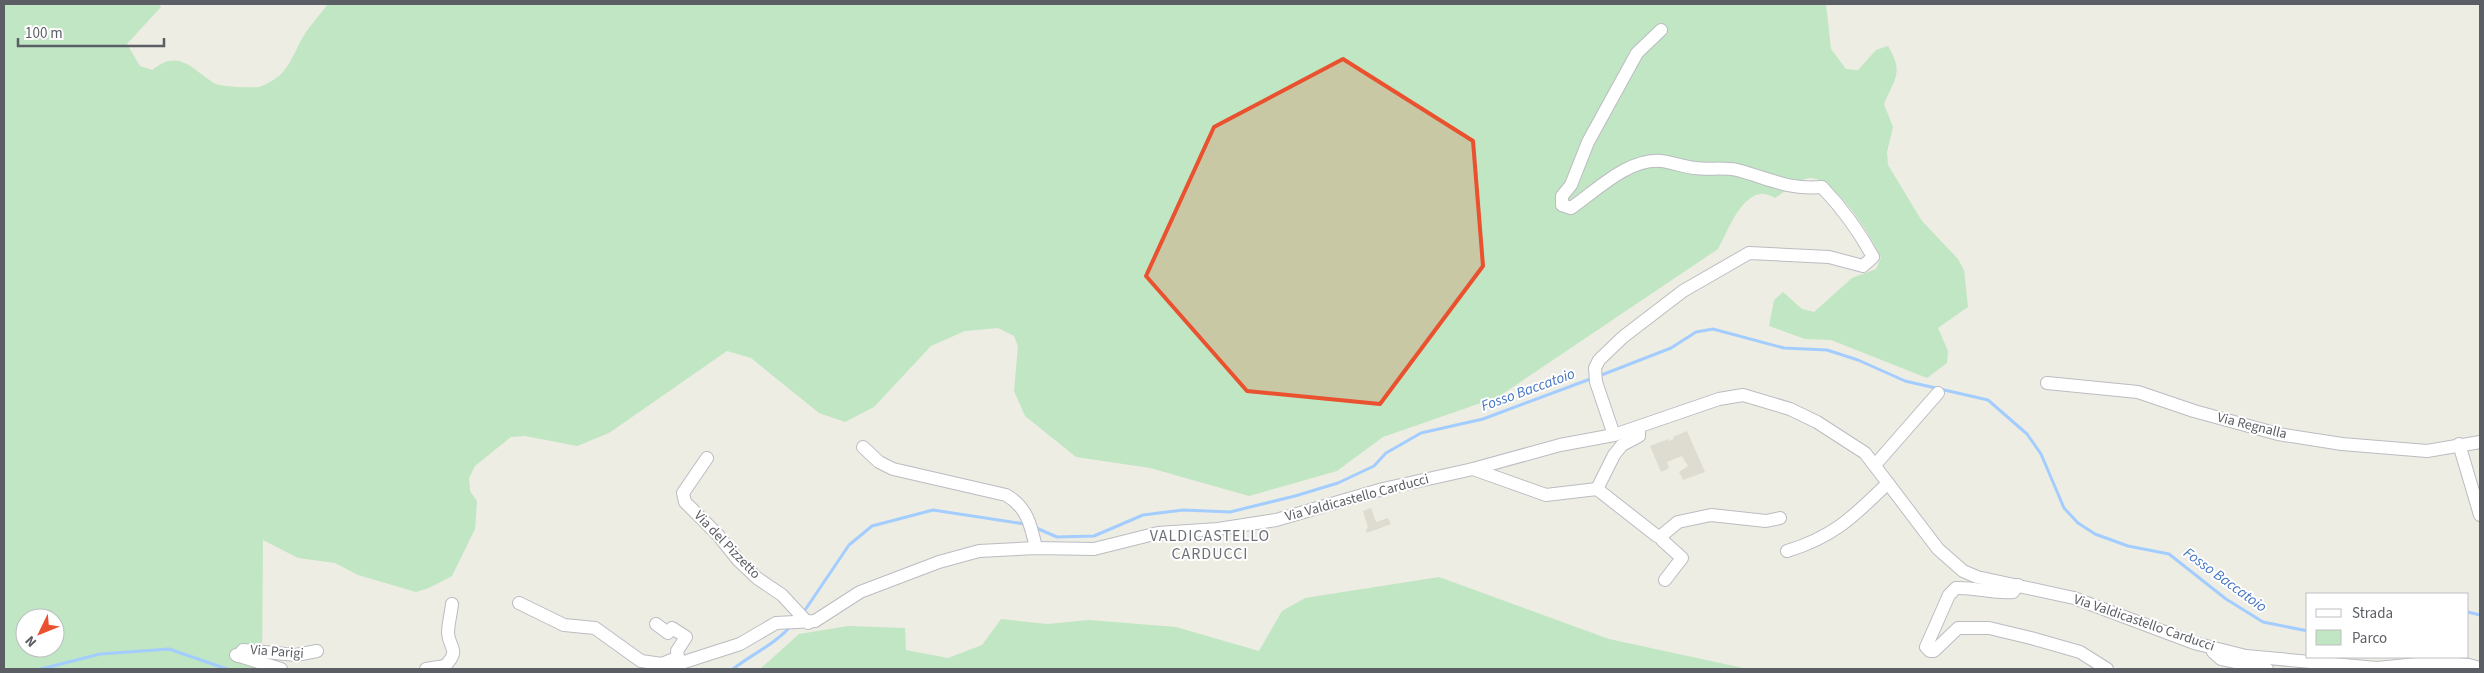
<svg xmlns="http://www.w3.org/2000/svg" width="2484" height="673" font-family="'Source Sans 3',sans-serif">
<rect width="100%" height="100%" fill="#eeede3"/>
<g fill="#dedcd1">
<polygon points="1687,431 1705,472 1683,480 1679,472 1688,466 1682,456 1667,462 1669,468 1661,472 1650,446 1668,439 1669,441 1674,439 1673,437"/>
<polygon points="1371,508 1376,522 1388,518 1391,524 1367,533 1366,529 1368,528 1363,511"/>
</g>
<g fill="#c0e6c4" fill-rule="evenodd">
<path d="M4 4H159L161 7 127 44 140 66 152 70C179 48 192 69 214 83 219 87 252 88 259 87 266 85 273 80 279 76 291 65 295 50 303 37 310 25 320 15 328 4H1826L1831 49 1846 69 1858 70 1876 50 1888 46C1904 73 1895 78 1884 104L1893 127 1887 152 1888 165 1922 221 1958 259 1964 270 1968 307 1938 328 1948 351 1947 363 1927 378 1831 340 1805 339 1769 326 1774 300 1783 292 1802 309 1814 312 1852 278 1876 269 1881 258C1873 237 1833 175 1809 178 1798 180 1784 192 1775 198 1771 196 1765 193 1760 194 1739 198 1728 231 1718 249L1498 397 1383 437 1337 471 1249 496 1150 468 1076 457 1025 416 1014 391 1018 346 1014 336 998 328 965 331 931 346 874 407 845 422 819 413 751 358 727 351 609 433 577 446 525 436 511 437 475 466 469 478 470 491 477 501 475 529 452 576 429 588 416 592 358 575 335 563 298 558 263 540 262 669H4ZM25 618H55V648H25Z"/>
<polygon points="1439,577 1609,639 1748,669 760,669 799,634 848,626 905,628 906,650 948,658 982,645 1001,619 1047,624 1089,620 1176,627 1259,651 1282,611 1305,598"/>
</g>
<g fill="none" stroke-linecap="round" stroke-linejoin="round">
<g stroke="#a3cdff" stroke-width="3">
<polyline points="1599,376 1671,348 1696,332 1713,329 1784,348 1827,350 1858,360 1905,381 1988,400 2027,434 2041,454 2064,508 2078,523 2095,534 2128,546 2169,554 2226,599 2263,622 2308,631"/>
<polyline points="1034,527 1057,537 1094,536 1143,515 1183,510 1230,512 1295,496 1338,483 1374,466 1386,453 1421,433 1483,419 1593,378"/>
<polyline points="2468,612 2480,615"/>
<polyline points="803,613 849,545 872,526 933,510 1025,524"/>
<polyline points="41,669 100,654 169,649 227,669"/>
<path d="M733 669C752 654 774 645 790 627"/>
</g>
<g stroke="#bbbcc2" stroke-width="14">
<g id="minor">
<polyline points="2047,383 2138,392 2194,411 2278,434 2342,444 2427,451 2480,442"/>
<path d="M1614 435 1596 382 1595 368 1599 360 1623 337 1683 291 1749 253 1829 257 1863 266 1873 257C1859 231 1842 208 1822 187 1788 190 1768 178 1737 170 1723 167 1708 170 1695 168 1683 167 1672 162 1661 161 1628 158 1596 191 1571 208L1562 205V196L1571 185 1588 142 1637 53 1661 30"/>
<polyline points="2459,444 2480,515"/>
<path d="M863 447 879 462 893 469 1006 495C1027 507 1031 525 1036 548"/>
<polyline points="707,458 683,493 685,502 718,535 739,561 757,578 782,595 808,623"/>
<polyline points="1875,465 1938,393"/>
<polyline points="1473,469 1546,495 1597,489 1657,536 1661,536 1678,522 1711,515 1766,521 1780,518"/>
<polyline points="1597,489 1614,455 1622,445 1639,436 1639,427"/>
<polyline points="1661,536 1662,540 1682,558 1665,580"/>
<path d="M1787 551C1834 537 1854 516 1888 483"/>
<path d="M2018 585 2013 592C1994 594 1975 587 1956 588L1949 595 1926 647 1930 651H1934L1958 628H1989L2031 638 2080 652 2107 669"/>
<polyline points="519,603 564,625 595,628 641,661 662,664 676,658"/>
<polyline points="656,624 668,633 672,628 686,637 677,651 678,656 676,658"/>
<polyline points="2213,648 2213,652 2221,659 2267,669"/>
<polyline points="236,655 281,669"/>
<polyline points="238,656 243,650 296,655 317,651"/>
<path d="M426 669 445 666C461 649 449 649 448 633 448 624 451 614 452 604"/>
<polyline points="671,669 681,663 740,644 776,623 815,621 860,592 939,562 979,551 1036,548 1094,549 1158,533 1218,529 1276,520 1383,489 1473,469 1560,445 1614,435 1719,399 1743,395 1790,409 1817,422 1865,453 1938,549 1963,571 1977,577 2074,598 2194,643 2246,656 2377,668 2437,662 2469,665 2480,668"/>
</g>
</g>
<use href="#minor" stroke="#fff" stroke-width="12"/>
</g>
<path fill="#e9512f" fill-opacity="0.2" stroke="#e9512f" stroke-width="4" stroke-linejoin="round" d="M1343 59 1473 141 1483 266 1380 404 1247 391 1146 276 1214 127Z"/>
<g text-anchor="middle" dominant-baseline="central" stroke-width="4" stroke-linejoin="round" paint-order="stroke">
<g font-size="14" fill="#5b5e64" stroke="#fff">
<text transform="translate(2252 426) rotate(14)">Via Regnalla</text>
<text transform="translate(1357 498) rotate(-15)">Via Valdicastello Carducci</text>
<text transform="translate(727 545) rotate(46)">Via del Pizzetto</text>
<text transform="translate(2144 623) rotate(19)">Via Valdicastello Carducci</text>
<text transform="translate(277 652) rotate(4)">Via Parigi</text>
</g>
<g font-size="15" font-style="italic" fill="#4575c3" stroke="#fff">
<text transform="translate(1528 390) rotate(-20)">Fosso Baccatoio</text>
<text transform="translate(2225 580) rotate(36)">Fosso Baccatoio</text>
</g>
<g font-size="16" letter-spacing="1" fill="#6c7076" stroke="#fff">
<text x="1210" y="536">VALDICASTELLO<tspan x="1210" dy="18">CARDUCCI</tspan></text>
</g>
</g>
<rect width="2484" height="673" fill="none" stroke="#5b5e64" stroke-width="10"/>
<rect x="2306" y="593" width="162" height="65" fill="#ffffff" stroke="#bdbfc1"/>
<rect x="2316" y="609" width="25" height="8" fill="#ffffff" stroke="#bdbfc1"/>
<text x="2352" y="618" font-size="15" fill="#5b5e64">Strada</text>
<rect x="2316" y="630" width="25" height="15" fill="#c0e6c4" stroke="#bdbfc1"/>
<text x="2352" y="643" font-size="15" fill="#5b5e64">Parco</text>
<g transform="translate(40 633) rotate(227)"><circle r="24" fill="#ffffff" stroke="#bdbfc1"/>
<path d="M0-4L9 19L0 12L-9 19Z" fill="#e9512f"/>
<text y="-8" font-size="14" font-weight="bold" text-anchor="middle" fill="#5b5e64">N</text>
</g>
<path d="M18 38v8h146v-8" fill="none" stroke="#5b5e64" stroke-width="2.5"/>
<text x="25" y="38" font-size="15" fill="#5b5e64" stroke="#ffffff" stroke-width="4" paint-order="stroke">100 m</text>
</svg>
